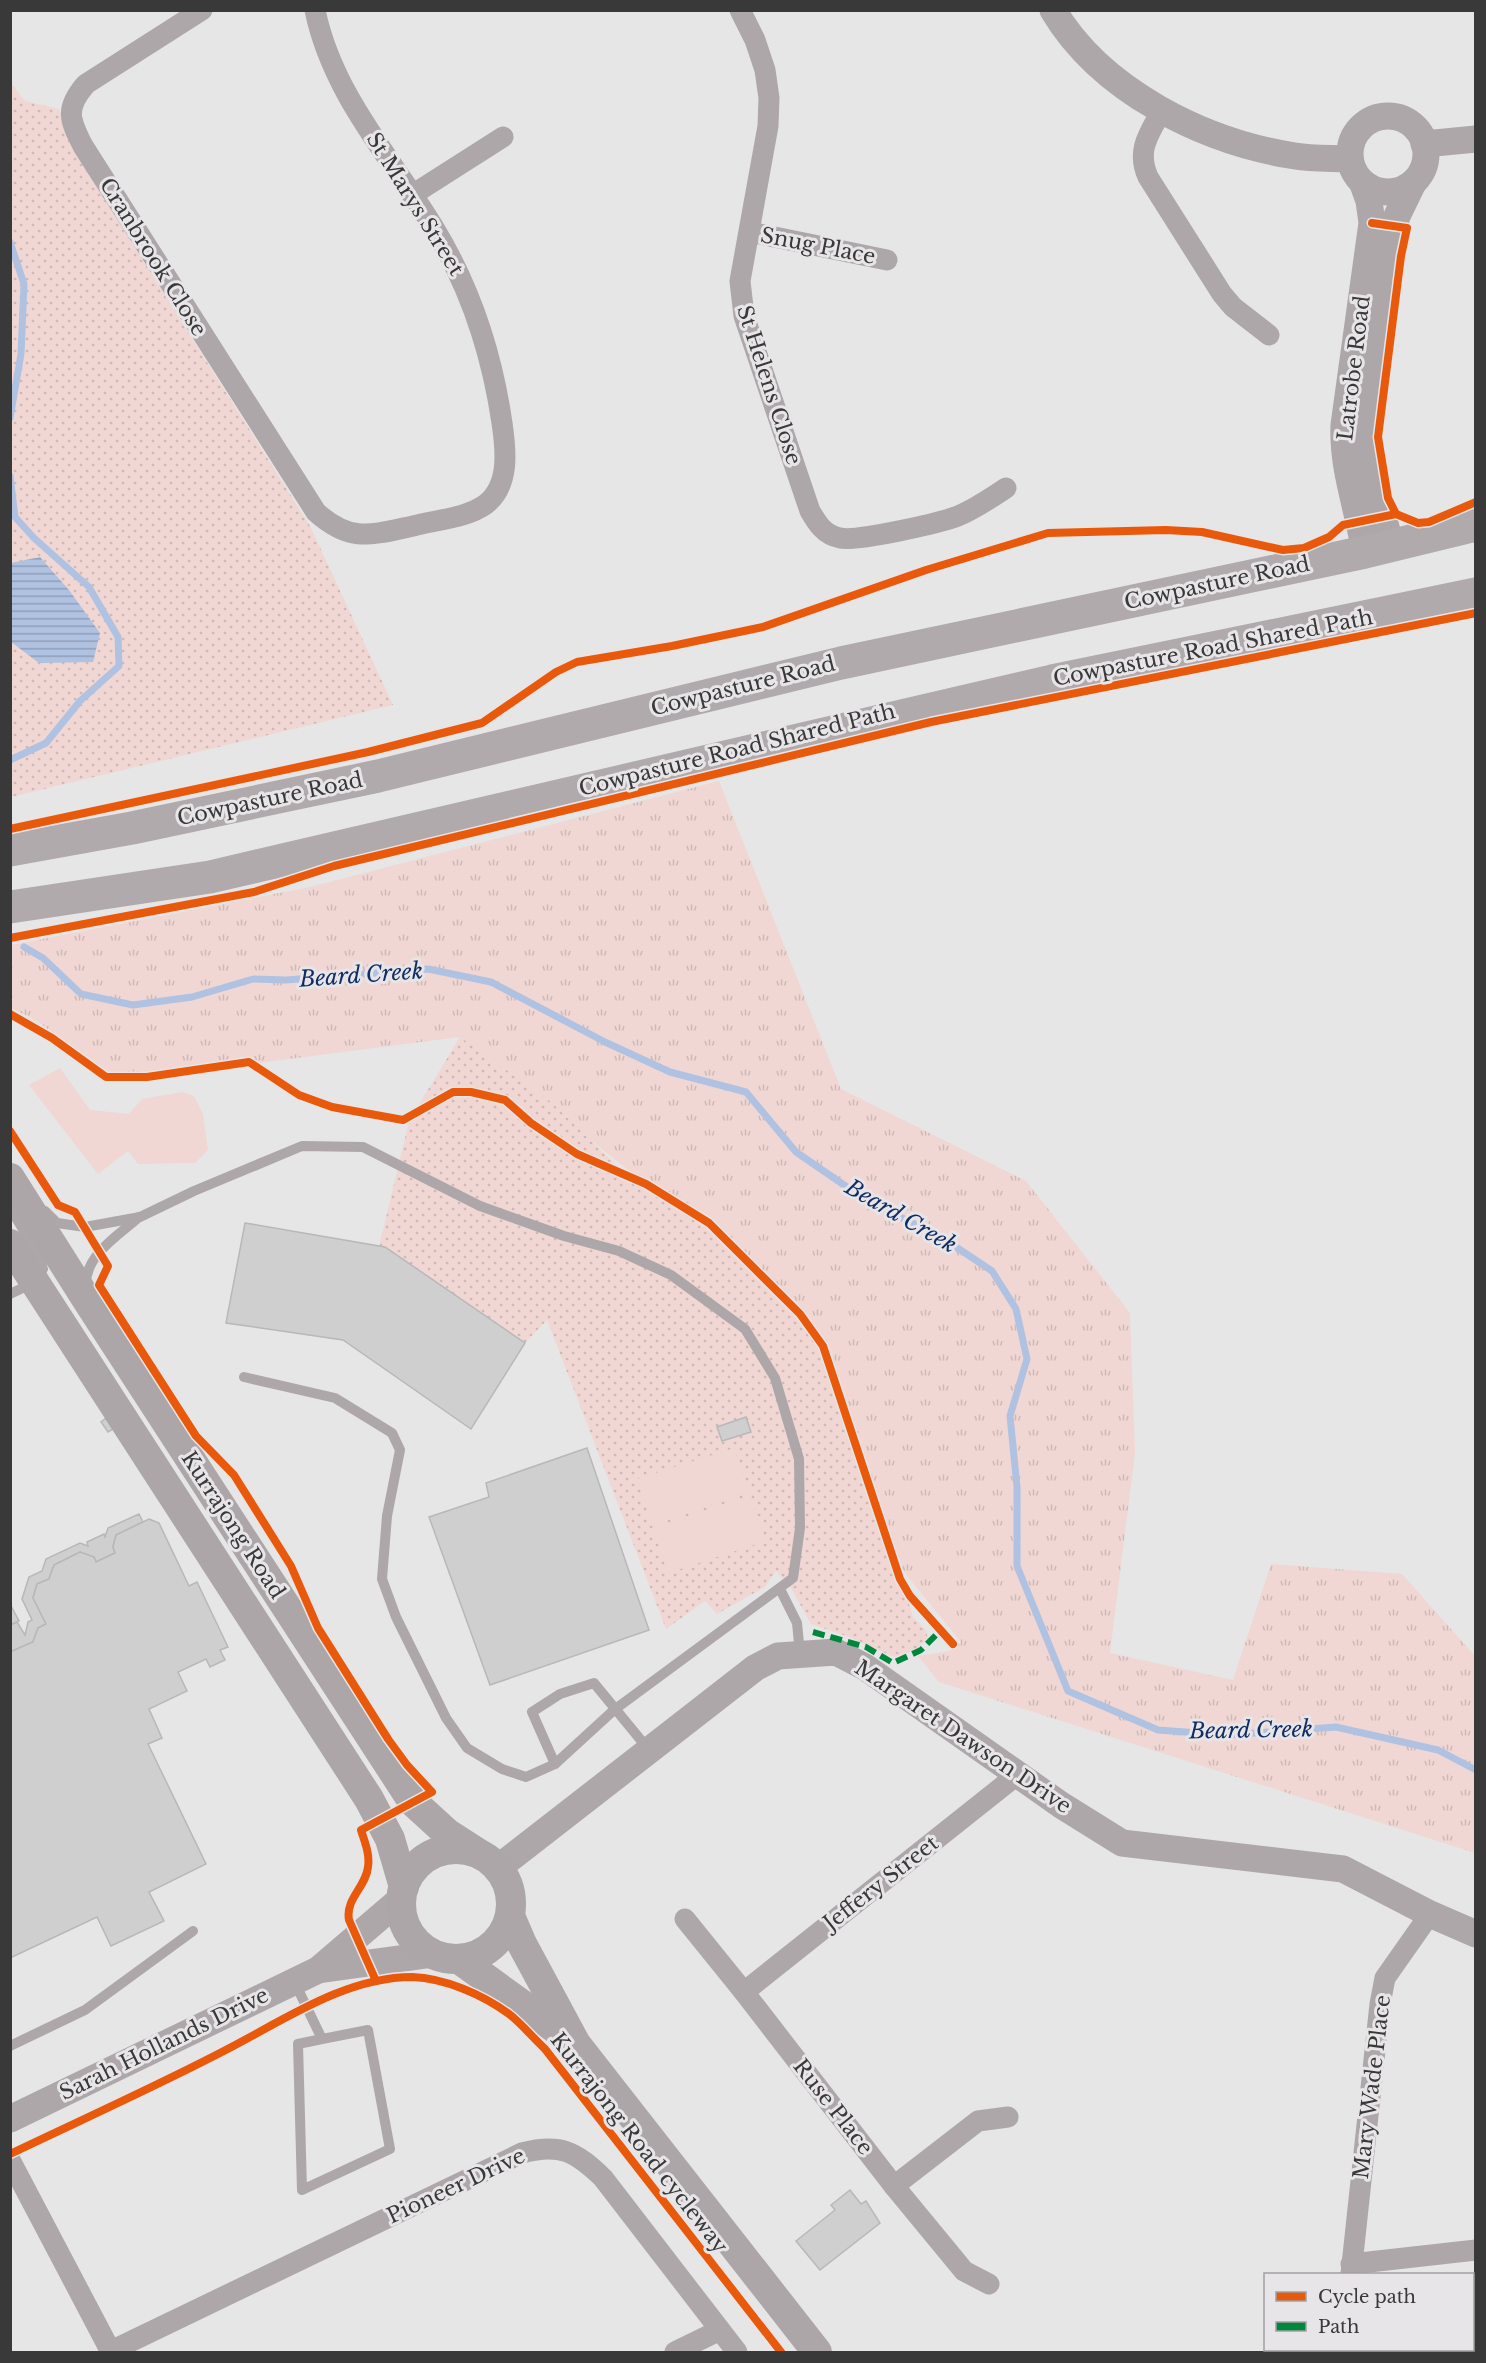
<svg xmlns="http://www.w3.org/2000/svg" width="1486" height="2363" font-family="'Libre Baskerville',serif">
<defs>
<pattern id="grass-tufts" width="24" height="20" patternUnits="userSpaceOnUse" patternTransform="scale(1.5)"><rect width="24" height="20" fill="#f0d7d3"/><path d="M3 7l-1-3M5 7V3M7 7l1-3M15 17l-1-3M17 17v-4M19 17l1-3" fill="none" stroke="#cfb9b6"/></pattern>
<pattern id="park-dots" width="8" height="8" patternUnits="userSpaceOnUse" patternTransform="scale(1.5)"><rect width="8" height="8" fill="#f0d7d3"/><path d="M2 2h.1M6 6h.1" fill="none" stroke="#cfb9b6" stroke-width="1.8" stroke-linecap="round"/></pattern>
<pattern id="water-rules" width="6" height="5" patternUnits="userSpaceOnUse" patternTransform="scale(1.5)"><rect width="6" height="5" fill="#b0c2e2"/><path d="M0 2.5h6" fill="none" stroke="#909fb8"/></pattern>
</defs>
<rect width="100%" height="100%" fill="#e6e6e6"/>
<polygon fill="url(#grass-tufts)" points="719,781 841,1089 1026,1181 1130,1313 1135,1453 1110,1653 1233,1680 1271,1564 1402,1574 1475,1656 1475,1853 939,1682 918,1656 949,1651 961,1642 904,1572 840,1398 646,1184 460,1037 133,1079 103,1071 37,1021 11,1008 11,945 310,887"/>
<g fill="url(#park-dots)">
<polygon points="10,82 25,101 59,109 70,144 310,526 393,705 11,797"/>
<polygon points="460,1037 551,1102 616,1165 696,1206 826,1338 913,1617 926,1630 928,1639 915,1650 894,1657 849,1637 811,1624 791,1588 776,1571 765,1587 717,1614 705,1601 666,1629 547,1320 525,1343 379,1247 409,1121"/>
</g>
<g fill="#f0d7d3">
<polygon points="60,1068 90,1110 129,1114 142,1099 182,1092 194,1096 203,1114 208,1150 195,1163 138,1164 128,1151 98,1174 29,1085"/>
<polygon points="734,1448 749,1492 652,1524 637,1479"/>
<polygon points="750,1496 766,1541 668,1573 653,1528"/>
</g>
<polygon fill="url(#water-rules)" points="40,557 69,590 100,633 93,662 39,663 11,642 11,563"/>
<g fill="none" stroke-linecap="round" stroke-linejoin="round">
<g stroke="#b0c2e2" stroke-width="7">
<polyline points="10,242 24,284 21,354 10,418"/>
<polyline points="10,476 15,517 34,538 89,587 118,637 119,666 80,701 46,743 10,760"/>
<polyline points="24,947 43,958 81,994 133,1005 192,997 253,979 286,980 428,969 491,982 605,1042 670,1072 746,1092 796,1152 866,1200 944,1239 992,1271 1016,1309 1027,1359 1010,1416 1017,1487 1017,1566 1068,1691 1158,1730 1227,1735 1336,1727 1438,1750 1476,1770"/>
</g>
</g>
<g fill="#cfcfcf" stroke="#b8b8b9" stroke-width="1.5">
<polygon points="245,1223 385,1247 525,1343 471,1429 343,1340 226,1323"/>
<polygon points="746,1417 751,1432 722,1441 717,1427"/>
<polygon points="106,1418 113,1429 108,1432 101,1422"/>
<polygon points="587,1448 649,1630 490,1685 429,1517 489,1497 486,1483"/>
<polygon points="139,1514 143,1522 116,1535 113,1547 115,1553 96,1562 94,1557 80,1552 54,1565 49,1579 37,1584 33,1598 46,1624 38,1628 33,1642 10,1652 10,1625 17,1622 25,1635 28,1622 32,1620 22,1599 29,1577 42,1571 46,1559 80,1543 88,1546 87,1542 104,1534 105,1537 108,1528"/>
<polygon points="149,1519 159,1523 189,1586 197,1582 228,1647 220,1650 225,1660 210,1667 206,1659 178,1672 187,1691 149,1709 162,1738 148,1744 206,1864 149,1892 164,1921 111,1946 97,1917 10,1958 10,1652 33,1642 38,1628 46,1624 33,1598 37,1584 49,1579 54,1565 80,1552 94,1557 96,1562 115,1553 113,1547 116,1535"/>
<polygon points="10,1604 19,1621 10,1625"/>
<polygon points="850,2190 861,2204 866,2201 880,2223 820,2270 796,2241 835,2210 831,2205"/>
</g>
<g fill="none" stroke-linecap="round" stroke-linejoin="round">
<g stroke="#aea7aa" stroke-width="10">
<polyline points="10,1208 39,1255 43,1269 35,1282 10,1294"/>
<polyline points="45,1211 57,1223 85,1227 140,1217 194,1191 302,1146 363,1147 480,1206 564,1236 619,1251 671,1275 745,1329 775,1378 799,1459 800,1528 793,1578 614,1710 555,1764 526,1777 502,1769 467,1748 446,1718 396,1617 382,1579 387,1516 400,1450 392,1433 335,1398 244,1377"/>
<path d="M86 1285C85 1255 119 1235 139 1217"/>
<polyline points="780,1589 797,1623 800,1654"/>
<polyline points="555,1764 532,1712 560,1694 594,1683 649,1750"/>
<polyline points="294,1981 322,2039 298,2044 302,2190 390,2149 368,2030 322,2039"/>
<polyline points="10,2046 85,2010 193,1931"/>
</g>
<g stroke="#aea7aa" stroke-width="21">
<path d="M202 10 86 84C65 108 69 119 83 146L316 512C350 543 371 535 413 526 436 520 467 518 486 504 510 485 506 450 502 423 492 354 470 287 434 228 391 157 332 94 315 10"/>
<path d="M740 10 755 40 765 70 769 98 768 126 740 281 744 316 810 511C817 523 824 535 840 538 856 542 940 523 958 516 975 509 991 498 1006 488"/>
<path d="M1162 110C1149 134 1136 150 1148 177L1222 294 1233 307 1269 335"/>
<polyline points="412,195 503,137"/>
<polyline points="750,232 887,260"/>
<polyline points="685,1919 744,1992 894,2186 964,2271 989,2284"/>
<polyline points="744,1992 1017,1775"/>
<polyline points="10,2160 111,2352"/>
<polyline points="894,2186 978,2121 1008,2117"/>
<polyline points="1351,2264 1476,2250"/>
<polyline points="1351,2274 1380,2004 1385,1978 1430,1914"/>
<polyline points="1354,2350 1354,2352"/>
<path d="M109 2352 522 2153C560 2143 575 2151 603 2178L737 2352"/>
<polyline points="675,2352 720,2330"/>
</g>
<g stroke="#aea7aa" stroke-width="27">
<path d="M1053 10C1101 91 1204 142 1295 156 1312 159 1332 158 1350 159"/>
<circle cx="1388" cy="154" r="38"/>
<polyline points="1424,144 1476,139"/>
<path d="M1363 184 1369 201 1372 223 1344 425C1342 468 1358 509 1365 552"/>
<polyline points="1391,545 1366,456 1365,430 1388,251 1397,216 1413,183"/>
<polyline points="498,1868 755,1668 778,1656 836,1652 865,1667 1061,1805 1122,1843 1343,1869 1430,1914 1476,1934"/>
<polyline points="318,1970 434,1954"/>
<polyline points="10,2119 318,1970 401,1899"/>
</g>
<g stroke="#ada6a9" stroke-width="30">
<polyline points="10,1178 87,1300 413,1802 447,1833 478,1853"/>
<polyline points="10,1244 369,1799 390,1839 404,1887"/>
<circle cx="456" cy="1904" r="55"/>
<polyline points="510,1916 522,1944 576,2044 817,2352"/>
<polyline points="459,1959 567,2037"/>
</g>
<g stroke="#b0aaac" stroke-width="33">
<polyline points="10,850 132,828 378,776 841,663 1365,552 1476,525"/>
<polyline points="10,907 210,877 1052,681 1476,594"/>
</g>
<polyline stroke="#00873e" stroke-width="6" stroke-dasharray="12 6" stroke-linecap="butt" points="813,1632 866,1647 893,1663 921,1650 941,1630"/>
<g stroke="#e7e5e7" stroke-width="11">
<g id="cycleway">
<polyline points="1372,223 1407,228 1401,256 1378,437 1388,498 1396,514"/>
<polyline points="10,829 368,752 482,723 556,672 577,662 672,646 763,627 926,570 1048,533 1166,530 1202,532 1283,550 1304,548 1329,537 1343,525 1396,514 1418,523 1429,522 1476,502"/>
<polyline points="10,938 254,892 334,866 931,722 1476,613"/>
<polyline points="10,1014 52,1038 106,1077 147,1077 249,1062 299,1095 332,1107 403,1120 453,1092 471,1092 505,1100 531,1123 577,1154 646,1184 709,1223 800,1314 823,1346 900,1579 910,1596 953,1644"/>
<path d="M10 1131 58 1205 75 1212 108 1266 99 1285 196 1436 234 1475 291 1566 318 1628 388 1739 407 1765 432 1792 361 1830C365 1843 370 1854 368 1867 366 1887 345 1899 349 1920L376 1981"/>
<path d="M10 2154C79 2121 148 2090 216 2055 277 2025 342 1977 412 1977 445 1978 483 1995 509 2014 522 2024 533 2038 545 2049L781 2352"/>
</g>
</g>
<use href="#cycleway" stroke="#e8590c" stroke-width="8"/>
</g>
<g text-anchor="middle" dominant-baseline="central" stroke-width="6" stroke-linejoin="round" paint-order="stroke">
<g font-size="21" fill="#3a393a" stroke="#e7e5e7">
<text transform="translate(415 204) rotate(58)">St Marys Street</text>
<text transform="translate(818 246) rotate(11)">Snug Place</text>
<text transform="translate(153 257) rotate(58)">Cranbrook Close</text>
<text transform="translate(1354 368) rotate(-83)">Latrobe Road</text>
<text transform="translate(769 385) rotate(72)">St Helens Close</text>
<text transform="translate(1217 583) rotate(-12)">Cowpasture Road</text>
<text transform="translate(1213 648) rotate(-11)">Cowpasture Road Shared Path</text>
<text transform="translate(743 686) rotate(-14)">Cowpasture Road</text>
<text transform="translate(737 750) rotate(-14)">Cowpasture Road Shared Path</text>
<text transform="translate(270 799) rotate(-12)">Cowpasture Road</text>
<text transform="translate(233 1525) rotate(57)">Kurrajong Road</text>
<text transform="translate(963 1737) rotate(34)">Margaret Dawson Drive</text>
<text transform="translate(881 1883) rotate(-38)">Jeffery Street</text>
<text transform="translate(164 2044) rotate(-26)">Sarah Hollands Drive</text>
<text transform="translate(1372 2087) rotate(-83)">Mary Wade Place</text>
<text transform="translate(833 2107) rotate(52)">Ruse Place</text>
<text transform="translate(639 2143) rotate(52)">Kurrajong Road cycleway</text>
<text transform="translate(456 2186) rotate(-25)">Pioneer Drive</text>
</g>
<g font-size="22" font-style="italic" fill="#102c62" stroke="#e7e5e7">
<text transform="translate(361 975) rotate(-4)">Beard Creek</text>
<text transform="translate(901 1216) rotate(30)">Beard Creek</text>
<text transform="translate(1251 1730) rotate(-1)">Beard Creek</text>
</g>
</g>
<rect width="1486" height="2363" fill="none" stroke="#3a393a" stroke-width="24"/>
<rect x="1264" y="2273" width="210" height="78" fill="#e7e5e7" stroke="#a2a0a2" stroke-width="1.5"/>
<rect x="1276" y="2292" width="30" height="9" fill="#e8590c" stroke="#a2a0a2" stroke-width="1.5"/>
<text x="1318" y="2303" font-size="18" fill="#3a393a">Cycle path</text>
<rect x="1276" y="2322" width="30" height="9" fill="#00873e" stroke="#a2a0a2" stroke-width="1.5"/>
<text x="1318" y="2333" font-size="18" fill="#3a393a">Path</text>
</svg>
